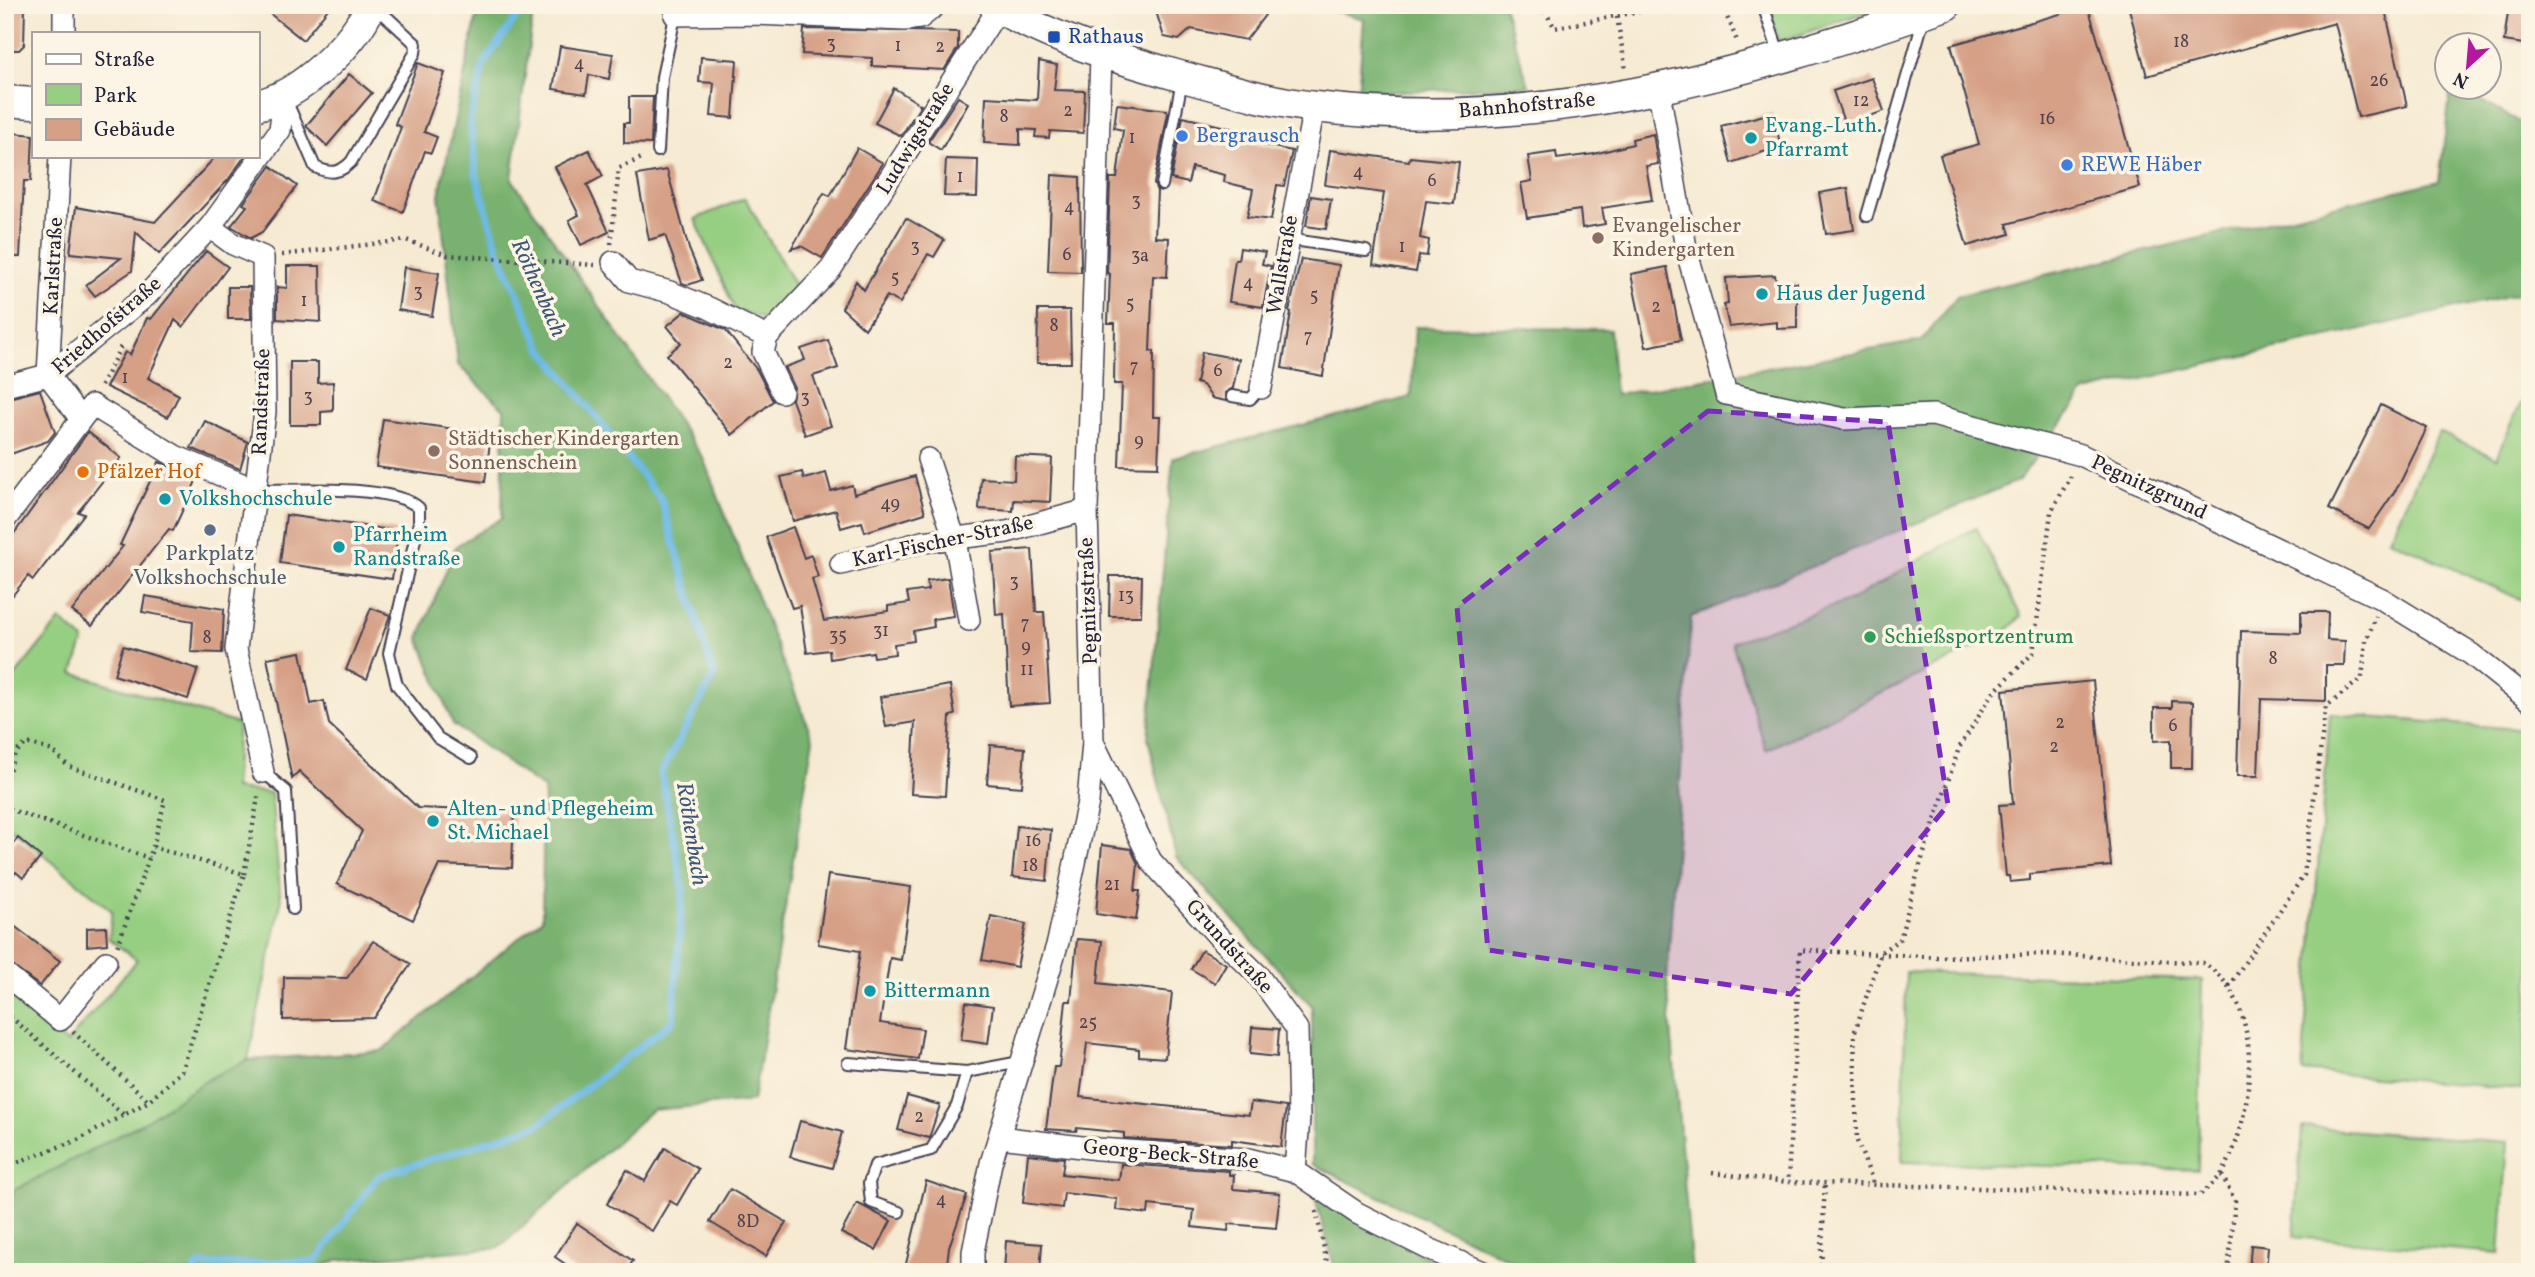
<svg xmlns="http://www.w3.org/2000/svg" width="2535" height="1277" font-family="Vollkorn,serif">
<rect width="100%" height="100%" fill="#fcf5e5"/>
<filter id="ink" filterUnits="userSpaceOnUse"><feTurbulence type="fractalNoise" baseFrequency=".0143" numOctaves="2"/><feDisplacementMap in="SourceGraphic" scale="14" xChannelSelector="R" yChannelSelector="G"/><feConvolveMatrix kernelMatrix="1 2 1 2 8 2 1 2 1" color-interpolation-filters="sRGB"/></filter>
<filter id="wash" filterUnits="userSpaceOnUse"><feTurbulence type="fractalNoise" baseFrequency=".00686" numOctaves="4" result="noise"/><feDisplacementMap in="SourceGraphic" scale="28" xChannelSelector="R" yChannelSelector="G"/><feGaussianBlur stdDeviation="1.57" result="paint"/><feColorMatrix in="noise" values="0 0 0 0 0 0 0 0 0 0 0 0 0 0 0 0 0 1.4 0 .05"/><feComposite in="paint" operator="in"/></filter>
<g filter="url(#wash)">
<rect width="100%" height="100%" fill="#f6ead2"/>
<g fill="#97cf82" stroke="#5c785e" stroke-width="2">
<polygon points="1768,5 1886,5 1779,42"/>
<polygon points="745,198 797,289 769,320 735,310 695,219"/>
<polygon points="2530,384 2530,604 2389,539 2439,432 2496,458"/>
<polygon points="1976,527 2021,616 2005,633 1766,750 1732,642 1851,600"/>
<polygon points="60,620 84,640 73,673 238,724 234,789 271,793 281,902 248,1060 212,1077 139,1125 5,1195 5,990 67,1043 137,960 109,939 112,911 5,823 5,688"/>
<polygon points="2330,714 2530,730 2530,976 2521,1089 2302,1071"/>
<polygon points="1906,972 2202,980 2198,1170 1902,1162"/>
<polygon points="2302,1127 2508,1142 2500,1253 2294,1237"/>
</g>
<g fill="#79b270" stroke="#4e6a56" stroke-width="2">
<polygon points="479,5 534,5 512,179 703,458 813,739 753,1101 652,1110 499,1248 337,1260 310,1272 5,1272 5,1195 139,1125 212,1077 248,1060 381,1051 542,919 544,789 453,724 419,638 456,546 502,518 504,409 458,365 439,195"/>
<polygon points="1314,5 1503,5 1529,86 1358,93 1364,19"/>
<polygon points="2451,88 2459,88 2530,128 2530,291 2085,392 2018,481 1691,617 1667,981 1692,1272 1535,1272 1312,1164 1312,1006 1176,857 1148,738 1173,458 1411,397 1415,327 1610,329 1615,395 1921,341 1957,296 2439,181"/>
<polygon points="1311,1185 1449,1272 1336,1272"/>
</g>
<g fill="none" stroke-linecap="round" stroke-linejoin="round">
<polyline stroke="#6dbae7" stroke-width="7" points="195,1272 199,1265 316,1261 378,1176 538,1125 673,1021 683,889 661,773 714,676 661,499 541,347 498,249 476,174 470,120 484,63 525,5"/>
</g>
<g id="blocks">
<g fill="#d6a086">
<polygon points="5,5 25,5 24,45 19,50 5,50"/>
<polygon points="259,5 331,5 303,40"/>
<polygon points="1154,5 1261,5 1265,15 1246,40 1191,29 1179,40 1164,37"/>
<polygon points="2128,5 2384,5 2407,106 2358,117 2335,23 2147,76"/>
<polygon points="2509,5 2530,5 2530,45 2504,41"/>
<polygon points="2088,6 2140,187 2007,224 2010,234 1967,246 1940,155 1979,144 1951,45"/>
<polygon points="804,29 958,32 958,48 944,70 872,66 872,58 802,54"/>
<polygon points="560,46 613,54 609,79 589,75 586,94 553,89"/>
<polygon points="701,57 737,60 733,118 711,116 714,83 699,82"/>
<polygon points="1039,61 1057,65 1054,90 1085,91 1083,133 1050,131 1049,138 1035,137 1036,130 1020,129 1020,145 984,143 986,97 1037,100"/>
<polygon points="418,63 445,73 424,132 437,137 431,153 425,151 403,212 374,201 401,127 395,124"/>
<polygon points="349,74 372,93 327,146 306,126"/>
<polygon points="1872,78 1884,111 1845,125 1833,91"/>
<polygon points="894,88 921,105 901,136 875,123"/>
<polygon points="629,97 653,97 651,144 624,143 624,123 629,123"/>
<polygon points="958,97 968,103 941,150 928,142"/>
<polygon points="1117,104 1167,110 1168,113 1154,184 1157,191 1155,237 1169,238 1167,277 1153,276 1150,351 1154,351 1153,417 1160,417 1158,467 1119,466 1122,384 1114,384 1115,323 1108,323 1110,274 1107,273 1110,178 1117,178 1123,130 1114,128"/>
<polygon points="1772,113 1781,146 1731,163 1721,126"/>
<polygon points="1183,117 1234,129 1232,138 1292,151 1284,186 1277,185 1271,220 1247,217 1253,189 1224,182 1225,175 1192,167 1188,183 1171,179"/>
<polygon points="5,132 33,135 31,181 24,181 20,257 5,257"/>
<polygon points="1653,134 1658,164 1646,166 1652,200 1602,208 1605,224 1582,228 1580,210 1527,218 1521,183 1532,181 1528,156 1556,152 1557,159 1594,154 1633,144 1632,139"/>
<polygon points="857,148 883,163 822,258 801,246 791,249 824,193 830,196"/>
<polygon points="589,150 603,176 587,185 609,232 581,245 569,220 579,215 555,167"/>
<polygon points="1330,150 1409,161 1410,157 1459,162 1454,204 1426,201 1420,238 1429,240 1427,256 1419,255 1416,272 1373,265 1384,193 1325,185"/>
<polygon points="216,156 245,156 228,180 159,254 136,232 132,271 95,296 86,285 121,258 70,253 76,207 155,222"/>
<polygon points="946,159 978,160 977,197 944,196"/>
<polygon points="271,166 297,186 262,232 251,238 231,226 247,206 243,204"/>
<polygon points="667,170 689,249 702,280 688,285 682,283 665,235 649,240 637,175"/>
<polygon points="1052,175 1080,177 1081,272 1048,271"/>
<polygon points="1848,188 1854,230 1826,234 1819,193"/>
<polygon points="1311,196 1331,199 1326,229 1306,226"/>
<polygon points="906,218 944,240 934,257 928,254 900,303 887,296 865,329 842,308 856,281 864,290"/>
<polygon points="1240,248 1265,252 1262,264 1271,266 1263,307 1229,302 1235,260 1238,260"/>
<polygon points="206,251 228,267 183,327 175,320 148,378 179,395 168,417 106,387 125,352 130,355 147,318 151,319"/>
<polygon points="1301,259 1339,265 1323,376 1282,368 1291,312 1289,311"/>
<polygon points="287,266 320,266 321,322 277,319 277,287 287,288"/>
<polygon points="404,267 439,273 432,316 398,310"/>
<polygon points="1667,267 1681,340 1646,347 1631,274"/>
<polygon points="1775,275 1776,284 1797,283 1797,328 1777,329 1777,322 1729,327 1724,305 1728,304 1726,278"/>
<polygon points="228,287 250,287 251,319 228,319"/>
<polygon points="1038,310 1070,310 1071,363 1037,363"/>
<polygon points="684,312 725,330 757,370 773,401 732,435 667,355 681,343 667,326"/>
<polygon points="828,340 838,368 813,376 831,426 805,435 792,400 794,387 785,367 805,360 801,349"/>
<polygon points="1202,352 1239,359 1233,388 1226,392 1226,401 1212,398 1203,385 1196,383"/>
<polygon points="290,362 318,362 318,383 333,382 333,411 321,412 321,425 290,425"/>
<polygon points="40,390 55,432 48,441 5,456 5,399"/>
<polygon points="2381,405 2427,428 2399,485 2369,529 2329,509"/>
<polygon points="383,419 491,434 485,482 376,467"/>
<polygon points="205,421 248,442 240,469 191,448"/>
<polygon points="88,432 121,458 78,512 84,514 33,580 28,576 5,605 5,546"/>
<polygon points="1015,456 1052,458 1050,502 1014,500 1013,511 979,509 981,478 1014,480"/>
<polygon points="159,462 197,479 173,531 169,529 92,626 72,611 123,546 120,545"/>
<polygon points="802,472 804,479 826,473 831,491 852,485 854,494 915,476 925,513 865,532 862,522 841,528 836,510 793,521 781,477"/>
<polygon points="286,515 398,531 392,579 280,563"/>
<polygon points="793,527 804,558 811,555 818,577 812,579 824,621 888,611 888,606 909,603 907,593 928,590 927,581 948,578 954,616 933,619 934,627 913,631 914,641 894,644 895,654 874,657 873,652 830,659 829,650 807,653 800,606 792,608 766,537"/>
<polygon points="1032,549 1036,612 1044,612 1050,703 1009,706 1004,614 996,615 992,552"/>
<polygon points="1110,576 1142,576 1141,616 1109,616"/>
<polygon points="145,596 224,609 222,653 191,652 193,621 142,612"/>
<polygon points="371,608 390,615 367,679 346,670"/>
<polygon points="2301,612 2328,612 2327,640 2345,641 2344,665 2326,665 2326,701 2261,699 2258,776 2237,776 2241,631 2301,633"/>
<polygon points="123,646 198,669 188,699 114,675"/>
<polygon points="301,652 311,704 324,701 329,724 418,808 514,812 512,868 439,865 413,920 337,884 362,831 299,771 292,779 267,658"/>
<polygon points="2093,681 2111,866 2030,874 2030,880 2010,882 2009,876 2006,876 1999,805 2013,804 2003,690"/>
<polygon points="950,685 955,715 950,716 945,796 911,794 915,722 886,727 880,697"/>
<polygon points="2172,701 2193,702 2192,768 2171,768 2171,740 2154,741 2154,708 2172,708"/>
<polygon points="990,745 1025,748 1022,787 987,784"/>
<polygon points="1017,826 1051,830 1047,881 1012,877"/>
<polygon points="18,838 41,857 23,878 16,872 5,885 5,853"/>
<polygon points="1102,845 1131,849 1138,864 1135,891 1140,891 1136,920 1096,914"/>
<polygon points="828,875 911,887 901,960 890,958 880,1023 923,1029 918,1059 846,1049 860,951 818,944"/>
<polygon points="991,916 1026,924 1017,967 982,960"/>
<polygon points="5,919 60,961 40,986 5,961"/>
<polygon points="106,927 107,944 87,946 87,928"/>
<polygon points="1077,939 1102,941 1098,983 1172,992 1165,1058 1139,1056 1139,1049 1087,1043 1080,1097 1249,1115 1251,1102 1286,1107 1281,1147 1232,1140 1232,1145 1124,1138 1124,1133 1077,1128 1076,1131 1046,1129 1054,1067 1059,1067 1066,1001 1071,1001"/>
<polygon points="373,941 411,964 374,1018 283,1020 284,977 347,978"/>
<polygon points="1202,950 1226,964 1215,983 1191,969"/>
<polygon points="966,1002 993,1006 988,1044 961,1040"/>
<polygon points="1252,1027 1279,1029 1277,1057 1250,1054"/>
<polygon points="907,1096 940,1105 929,1138 898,1130"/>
<polygon points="800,1121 842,1132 832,1168 790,1157"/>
<polygon points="665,1148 698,1169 677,1205 670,1201 652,1231 607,1204 627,1170 645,1181"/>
<polygon points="1028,1154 1064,1158 1062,1174 1119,1180 1121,1164 1229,1171 1229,1175 1234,1175 1233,1189 1280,1193 1276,1228 1229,1224 1228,1231 1192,1227 1194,1210 1149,1205 1148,1214 1116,1210 1117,1199 1064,1193 1062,1208 1023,1203"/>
<polygon points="926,1181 967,1195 949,1247 946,1272 904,1272"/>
<polygon points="730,1189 786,1222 766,1256 710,1222"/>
<polygon points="857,1203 891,1221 876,1250 841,1233"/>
<polygon points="577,1223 633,1261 625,1272 577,1272 555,1257"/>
<polygon points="1006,1241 1042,1244 1040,1272 1004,1272"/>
<polygon points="2251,1245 2268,1247 2266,1272 2249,1272"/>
</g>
</g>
</g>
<g filter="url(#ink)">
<use href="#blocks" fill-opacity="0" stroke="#424052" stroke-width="2"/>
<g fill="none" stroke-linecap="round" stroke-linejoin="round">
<g stroke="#424052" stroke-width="14">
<g id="lane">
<polyline points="1763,5 1780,56"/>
<path d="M287 102 315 167C330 174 339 174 351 162L415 53 416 44 374 5"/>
<polyline points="658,151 662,77 676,12"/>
<polyline points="1162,185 1182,80"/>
<polyline points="1867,216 1924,18"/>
<polyline points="1287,239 1366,251"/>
<polyline points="1232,396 1250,399 1261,388"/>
<path d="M256 490C293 490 393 484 419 508V522L389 653 397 685 438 738 471 758"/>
<polyline points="263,772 286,791 293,909"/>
<polyline points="848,1063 967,1072 1020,1062"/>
<polyline points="899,1212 871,1202 869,1183 875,1165 931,1150 957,1106 967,1072"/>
</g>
</g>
<g stroke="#424052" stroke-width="24">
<g id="street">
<polyline points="64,5 64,33"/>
<polyline points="675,15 752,14 904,20 920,18 936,5"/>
<polyline points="1659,91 1686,248 1726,394 1844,419 1933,415 2081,455 2382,599 2471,654 2530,701"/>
<polyline points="210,227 233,244 263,257 265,412 236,649 263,772"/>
<polyline points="613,262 629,281 670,292 709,308 767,337"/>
<polyline points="48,375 60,156"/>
<polyline points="48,375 80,418"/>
<polyline points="5,386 48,375 146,296 210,227 280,130 284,95"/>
<polyline points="1261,388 1314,107"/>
<polyline points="782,392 763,352 767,337 831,269 999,8"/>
<polyline points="928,459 955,540 969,620"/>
<polyline points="5,520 92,405 175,456 256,490"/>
<polyline points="841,564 922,542 1007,532 1087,510"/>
<polyline points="1093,742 1151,861 1218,936 1257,974 1297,1029 1299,1118 1295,1171"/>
<polyline points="5,974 60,1020 106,962"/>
<polyline points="1000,1137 1098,1149 1248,1159 1295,1171 1357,1213 1429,1249 1483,1272"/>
<polyline points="973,1272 973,1252 991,1163 1058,942 1088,802 1093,742 1087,510 1101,54"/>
</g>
</g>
<g stroke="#424052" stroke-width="33">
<g id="secondary">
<path d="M994 5C1052 39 1113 57 1176 75 1221 87 1269 102 1315 107 1537 134 1740 76 1946 5"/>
<polyline points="5,101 33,103"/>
<path d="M257 105C300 96 353 45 371 5"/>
</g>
</g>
<g stroke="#424052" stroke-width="4.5" stroke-dasharray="2 5" stroke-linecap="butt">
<polyline points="1541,5 1555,28 1671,5"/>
<polyline points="1722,5 1738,43"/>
<polyline points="1617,17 1626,71"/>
<polyline points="611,244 619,168 644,157"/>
<polyline points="282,255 406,240 447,255 595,265"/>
<polyline points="101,386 122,344"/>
<polyline points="5,783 15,753 27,743 53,751 68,766 165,800 153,847 117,947"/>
<polyline points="5,804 9,809 149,858"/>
<polyline points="244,874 259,792"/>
<polyline points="2229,986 2304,875 2326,707 2362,678 2366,641 2376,616"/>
<polyline points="5,1012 124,1115"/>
<polyline points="73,1032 149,1101"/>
<polyline points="5,1167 80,1139 149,1101 182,1071 244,874 153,847"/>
<path d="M1712 1173 1788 1182 2200 1195C2207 1188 2218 1180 2223 1172 2255 1115 2267 1001 2203 963L2047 954 1940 957 1800 950 1788 1182"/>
<polyline points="2222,1175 2235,1201 2228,1272"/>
<polyline points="1873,1182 1857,1141 1854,1034 1881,952 1900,939 1919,868 1959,748 1993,693 2033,653 2051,512 2073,472"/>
<polyline points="1316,1211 1329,1272"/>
<polyline points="1821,1272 1825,1181"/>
</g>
<use href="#lane" stroke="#fff" stroke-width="10"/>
<use href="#street" stroke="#fff" stroke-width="21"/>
<use href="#secondary" stroke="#fff" stroke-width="30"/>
</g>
</g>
<path fill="#7b2cbf" fill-opacity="0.2" stroke="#7b2cbf" stroke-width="5" stroke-dasharray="14 9" stroke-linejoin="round" d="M1708 411 1888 422 1948 805 1791 994 1488 950 1457 607Z"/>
<rect fill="#1a4fb4" stroke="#fcf5e5" stroke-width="2.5" x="1047" y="30" width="14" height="14" rx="3.5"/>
<g fill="#3f7fe0" stroke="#fcf5e5" stroke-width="2.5">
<circle cx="1182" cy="136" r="7"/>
<circle cx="2067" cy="165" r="7"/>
</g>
<g fill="#0f9aa8" stroke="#fcf5e5" stroke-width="2.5">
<circle cx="1751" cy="138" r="7"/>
<circle cx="1762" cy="294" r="7"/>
<circle cx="165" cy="499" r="7"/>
<circle cx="339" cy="547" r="7"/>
<circle cx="433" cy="821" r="7"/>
<circle cx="870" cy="991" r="7"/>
</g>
<g fill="#8d6e63" stroke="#fcf5e5" stroke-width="2.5">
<circle cx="1598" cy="238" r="7"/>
<circle cx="434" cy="451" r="7"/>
</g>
<circle fill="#e8710a" stroke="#fcf5e5" stroke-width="2.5" cx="83" cy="472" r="7"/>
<circle fill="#5c6f8a" stroke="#fcf5e5" stroke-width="2.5" cx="210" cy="530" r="7"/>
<circle fill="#2e9e5b" stroke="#fcf5e5" stroke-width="2.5" cx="1870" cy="637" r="7"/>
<g text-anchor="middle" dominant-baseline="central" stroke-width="7" stroke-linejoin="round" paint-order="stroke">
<g font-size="18" fill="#4f424e">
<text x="2181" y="42">18</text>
<text x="831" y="44">3</text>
<text x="898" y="46">1</text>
<text x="940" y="47">2</text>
<text x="579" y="64">4</text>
<text x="2379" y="81">26</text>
<text x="1861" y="101">12</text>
<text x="1068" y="111">2</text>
<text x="1004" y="117">8</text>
<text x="2047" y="119">16</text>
<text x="1132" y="138">1</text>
<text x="1358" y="172">4</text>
<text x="960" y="177">1</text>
<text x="1432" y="181">6</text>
<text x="1136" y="201">3</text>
<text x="1069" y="207">4</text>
<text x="915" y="247">3</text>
<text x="1402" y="247">1</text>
<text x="1067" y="255">6</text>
<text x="1140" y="256">3a</text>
<text x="895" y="278">5</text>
<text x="1248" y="283">4</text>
<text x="418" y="292">3</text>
<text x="1314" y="296">5</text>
<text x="304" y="301">1</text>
<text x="1130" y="304">5</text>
<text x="1656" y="307">2</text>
<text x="1054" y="326">8</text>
<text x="1308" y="337">7</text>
<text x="728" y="363">2</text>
<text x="1134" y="367">7</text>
<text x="1218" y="371">6</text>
<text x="125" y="378">1</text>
<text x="308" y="397">3</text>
<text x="805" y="398">3</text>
<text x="1139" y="441">9</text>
<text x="890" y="504">49</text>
<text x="1014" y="582">3</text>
<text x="1126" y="596">13</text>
<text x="1025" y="624">7</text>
<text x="881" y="631">31</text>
<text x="838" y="636">35</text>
<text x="207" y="638">8</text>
<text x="1026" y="647">9</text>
<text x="2273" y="659">8</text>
<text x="1027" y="670">11</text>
<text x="2060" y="723">2</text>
<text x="2173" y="726">6</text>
<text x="2054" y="747">2</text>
<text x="1033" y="841">16</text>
<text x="1030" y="866">18</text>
<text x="1112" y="885">21</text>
<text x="1088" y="1023">25</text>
<text x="919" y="1117">2</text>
<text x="941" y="1200">4</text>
<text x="748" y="1222">8D</text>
</g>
<g font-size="21" fill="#164399" stroke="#fcf5e5" text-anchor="start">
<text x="1068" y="37">Rathaus</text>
</g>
<g font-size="21" fill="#22223b" stroke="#fcf5e5">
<text transform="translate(1527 106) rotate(-5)">Bahnhofstraße</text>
<text transform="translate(916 139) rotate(-58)">Ludwigstraße</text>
<text transform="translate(1283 265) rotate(-80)">Wallstraße</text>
<text transform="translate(54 266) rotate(-87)">Karlstraße</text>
<text transform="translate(107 326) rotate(-41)">Friedhofstraße</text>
<text transform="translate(262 402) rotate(-88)">Randstraße</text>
<text transform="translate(2149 488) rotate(25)">Pegnitzgrund</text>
<text transform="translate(943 542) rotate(-12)">Karl-Fischer-Straße</text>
<text transform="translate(1089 601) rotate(-92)">Pegnitzstraße</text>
<text transform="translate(1229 947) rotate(48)">Grundstraße</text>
<text transform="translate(1171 1155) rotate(5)">Georg-Beck-Straße</text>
</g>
<g font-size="21" fill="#0d838f" stroke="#fcf5e5" text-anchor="start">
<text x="1765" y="126">Evang.-Luth.<tspan x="1765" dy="24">Pfarramt</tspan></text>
<text x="1776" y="294">Haus der Jugend</text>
<text x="179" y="499">Volkshochschule</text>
<text x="353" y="535">Pfarrheim<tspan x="353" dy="24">Randstraße</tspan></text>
<text x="447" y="809">Alten- und Pflegeheim<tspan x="447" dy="24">St. Michael</tspan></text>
<text x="884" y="991">Bittermann</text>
</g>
<g font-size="21" fill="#366cbe" stroke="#fcf5e5" text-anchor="start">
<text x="1196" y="136">Bergrausch</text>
<text x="2081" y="165">REWE Häber</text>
</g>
<g font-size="21" fill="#785e54" stroke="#fcf5e5" text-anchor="start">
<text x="1612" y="226">Evangelischer<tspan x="1612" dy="24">Kindergarten</tspan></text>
<text x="448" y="439">Städtischer Kindergarten<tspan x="448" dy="24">Sonnenschein</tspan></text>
</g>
<g font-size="21" fill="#c56008" stroke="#fcf5e5" text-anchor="start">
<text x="97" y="472">Pfälzer Hof</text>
</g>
<g font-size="21" fill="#4e5e75" stroke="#fcf5e5">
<text x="210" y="554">Parkplatz<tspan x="210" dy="24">Volkshochschule</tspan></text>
</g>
<g font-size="21" fill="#27864d" stroke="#fcf5e5" text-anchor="start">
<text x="1884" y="637">Schießsportzentrum</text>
</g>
<g font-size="23" font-style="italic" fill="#3c5777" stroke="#fcf5e5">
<text transform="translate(538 288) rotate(66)">Röthenbach</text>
<text transform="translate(691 834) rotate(81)">Röthenbach</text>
</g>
</g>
<rect width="2535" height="1277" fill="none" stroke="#fcf5e5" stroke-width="28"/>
<rect x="32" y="32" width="228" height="126" fill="#fcf5e5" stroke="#a5a1a1" stroke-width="2"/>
<rect x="46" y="54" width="35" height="10" fill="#ffffff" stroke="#a5a1a1" stroke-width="2"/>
<text x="94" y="66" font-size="21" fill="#22223b">Straße</text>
<rect x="46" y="84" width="35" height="21" fill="#97cf82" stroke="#a5a1a1" stroke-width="2"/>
<text x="94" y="102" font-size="21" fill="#22223b">Park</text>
<rect x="46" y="119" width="35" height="21" fill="#d6a086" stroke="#a5a1a1" stroke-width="2"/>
<text x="94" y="136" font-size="21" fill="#22223b">Gebäude</text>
<g transform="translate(2468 66) rotate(206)"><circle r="33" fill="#fcf5e5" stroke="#a5a1a1" stroke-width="2"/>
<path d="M0-5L12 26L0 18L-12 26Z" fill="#b5179e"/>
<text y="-10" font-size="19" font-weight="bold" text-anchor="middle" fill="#22223b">N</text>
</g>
</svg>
